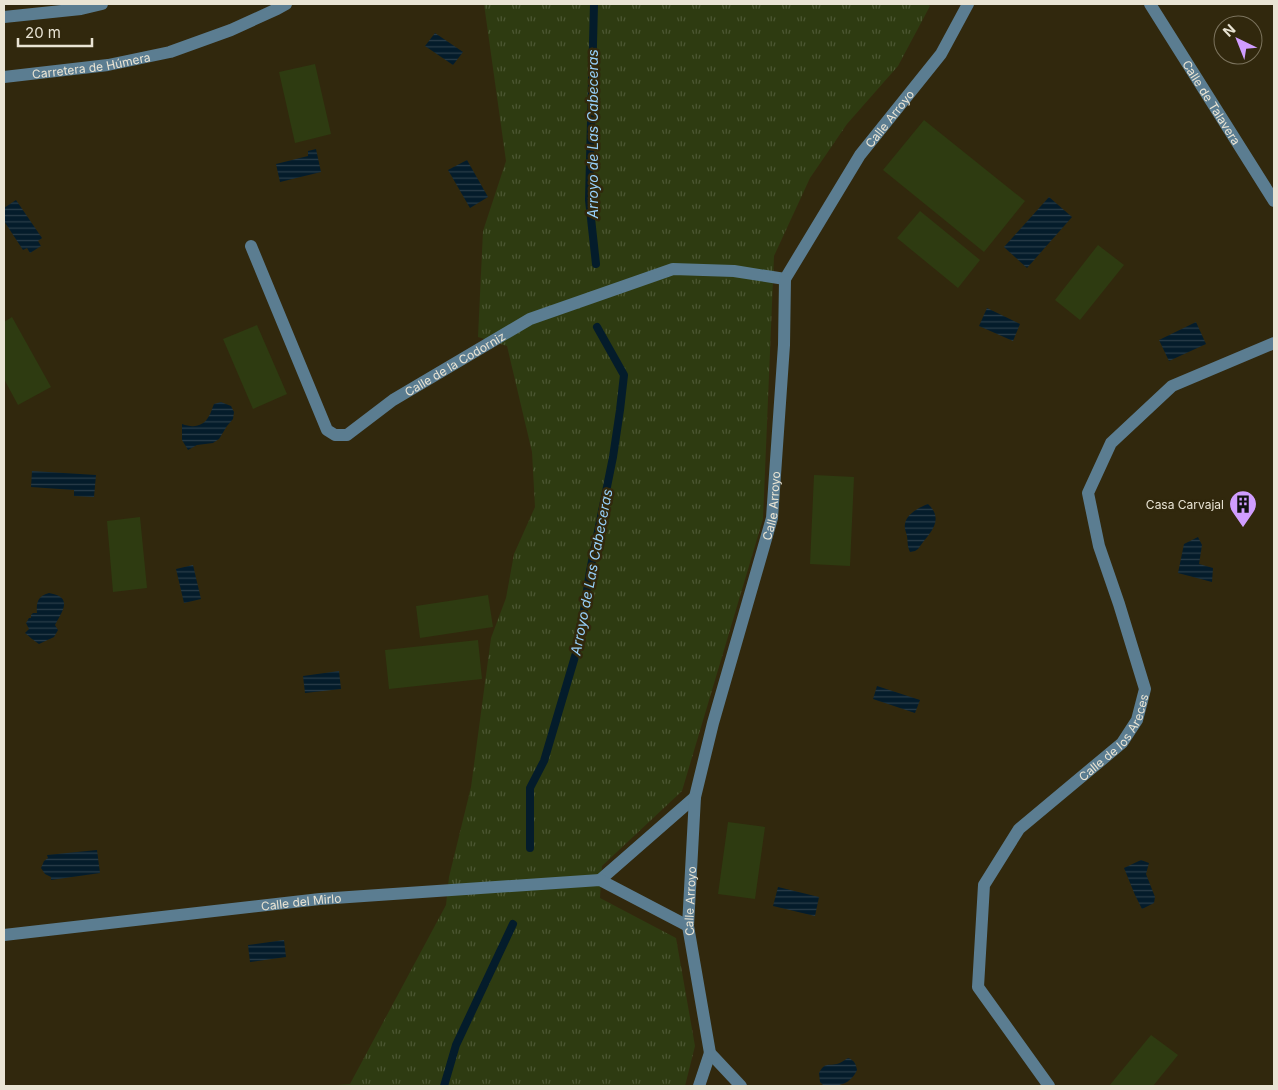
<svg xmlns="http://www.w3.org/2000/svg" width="1278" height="1090" font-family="Inter,sans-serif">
<defs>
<pattern id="grass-tufts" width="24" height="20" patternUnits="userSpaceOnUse" patternTransform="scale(1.25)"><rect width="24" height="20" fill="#2e3b11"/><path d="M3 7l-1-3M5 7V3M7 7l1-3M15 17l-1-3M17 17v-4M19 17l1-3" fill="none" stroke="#4c5733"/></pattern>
<pattern id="water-rules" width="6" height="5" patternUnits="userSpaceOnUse" patternTransform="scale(1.25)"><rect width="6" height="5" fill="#041c2b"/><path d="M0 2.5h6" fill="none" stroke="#293d49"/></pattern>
</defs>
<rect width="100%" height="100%" fill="#31280d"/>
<polygon fill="url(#grass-tufts)" points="484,4 927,4 930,6 898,66 847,124 810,178 774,256 763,519 682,791 602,866 600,898 676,938 695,1046 685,1086 324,1086 350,1084 446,905 449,877 471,787 491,638 506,598 514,554 535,507 532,452 507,346 478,337 483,231 506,161"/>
<g fill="#2e3b11">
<polygon points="315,64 331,134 295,143 279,72"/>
<polygon points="924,120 1025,201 984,252 883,170"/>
<polygon points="920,211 980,260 958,288 897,238"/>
<polygon points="1098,245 1124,265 1080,320 1055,300"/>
<polygon points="12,317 51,387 18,405 4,379 4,322"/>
<polygon points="257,325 287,394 253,409 223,339"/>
<polygon points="814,475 854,477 850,566 810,564"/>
<polygon points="140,517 147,588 113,592 107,521"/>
<polygon points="488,595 493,627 420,638 416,606"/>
<polygon points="478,640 482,679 389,689 385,650"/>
<polygon points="728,822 765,827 755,899 718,894"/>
<polygon points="1151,1035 1178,1055 1153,1086 1109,1086"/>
</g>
<g fill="url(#water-rules)">
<polygon points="435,33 463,52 453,65 425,46"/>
<polygon points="316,149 321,172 280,182 276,164 308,156 308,151"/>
<polygon points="467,160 488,197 470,208 448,170"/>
<polygon points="1049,197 1072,217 1027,268 1004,247"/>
<polygon points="16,200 42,238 38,241 41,246 30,253 27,248 23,250 4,221 4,208"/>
<polygon points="987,308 1020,324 1013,341 979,326"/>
<polygon points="1196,322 1206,344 1169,361 1159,340"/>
<path d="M221 402 231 406 234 412 233 419 227 426 219 439 213 443 197 445 188 450 182 440V424C193 428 203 427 209 416 211 413 212 408 214 404Z"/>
<polygon points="32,471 96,475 94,497 74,496 74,490 31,487"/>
<path d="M928 504C946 521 928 534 918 549L915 551 910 552C907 546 908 542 907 536 906 532 904 528 905 524 906 514 920 507 928 504Z"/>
<polygon points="1198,537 1202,545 1199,564 1213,568 1212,582 1178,573 1184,544"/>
<polygon points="193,565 201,599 184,603 176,569"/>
<path d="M49 593C74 597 62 612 55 625L58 630 54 637 39 644C34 641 30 637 25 633L29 629 26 623 29 618H31V615L33 613H37C36 602 38 596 49 593Z"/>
<polygon points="339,671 341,689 305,693 303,676"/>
<polygon points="877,686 920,700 915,713 873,699"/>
<polygon points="97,850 100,873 51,880 51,877 45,874 41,868 44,861 48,858 47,855"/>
<polygon points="1141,860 1149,863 1146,874 1155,897 1154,903 1142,909 1135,895 1124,868"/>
<polygon points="778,887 819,897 815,916 773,906"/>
<polygon points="284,940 286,957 250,962 248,945"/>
<path d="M848 1058C854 1060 856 1064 857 1070 850 1085 839 1086 824 1086L820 1082 819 1073C825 1062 827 1066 837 1064 841 1063 844 1060 848 1058Z"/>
</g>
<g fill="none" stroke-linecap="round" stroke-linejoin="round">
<g stroke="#041c2b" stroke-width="8">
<polyline points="594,4 589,200 596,264"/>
<polyline points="530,848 530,788 544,761 579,643 590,571 613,457 620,410 624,375 597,327"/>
<polyline points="444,1086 456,1045 513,924"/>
</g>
<g stroke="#5b7d91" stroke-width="12">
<path id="s1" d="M1150 4 1274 201"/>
<polyline points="4,17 81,9 102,4"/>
<path id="s2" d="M4 77 108 65 170 52 231 30 277 9 286 4"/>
<path id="s3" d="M251 246 327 430 335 435H347L393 400 530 319 673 269 734 271 785 279"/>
<polyline points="600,880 695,797"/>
<path id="s4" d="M4 935 320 899 600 880 688 926"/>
<polyline points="699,1086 710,1053"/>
<path id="s5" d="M741 1086 710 1053 688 926 695 797 713 723 772 518 784 345 785 279 860 155 941 54 968 4"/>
<path id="s6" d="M1049 1086 978 987 984 885 1019 829 1122 743 1137 720 1145 689 1119 604 1099 546 1088 493 1111 443 1172 386 1274 343"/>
</g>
</g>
<defs>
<g id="building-pin" transform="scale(1.4375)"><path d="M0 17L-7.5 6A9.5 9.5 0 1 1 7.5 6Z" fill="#d09dff" stroke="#31280d"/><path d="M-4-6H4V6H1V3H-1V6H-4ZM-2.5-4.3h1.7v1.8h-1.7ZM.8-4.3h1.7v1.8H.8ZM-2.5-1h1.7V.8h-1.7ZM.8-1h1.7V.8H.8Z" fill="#111"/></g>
</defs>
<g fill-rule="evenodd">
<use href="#building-pin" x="1243" y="504"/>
</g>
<g text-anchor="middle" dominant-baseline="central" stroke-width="5" stroke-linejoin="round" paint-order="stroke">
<g font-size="12" fill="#e9e4d4" stroke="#31280d">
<text stroke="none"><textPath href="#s2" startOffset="88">Carretera de Húmera</textPath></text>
<text stroke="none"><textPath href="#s1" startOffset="116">Calle de Talavera</textPath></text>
<text stroke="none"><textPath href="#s5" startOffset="1024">Calle Arroyo</textPath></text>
<text stroke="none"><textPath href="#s3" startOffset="350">Calle de la Codorniz</textPath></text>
<text stroke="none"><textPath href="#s5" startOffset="605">Calle Arroyo</textPath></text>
<text stroke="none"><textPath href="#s6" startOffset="424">Calle de los Areces</textPath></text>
<text stroke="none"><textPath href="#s5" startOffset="199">Calle Arroyo</textPath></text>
<text stroke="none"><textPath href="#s4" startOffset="299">Calle del Mirlo</textPath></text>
</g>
<g font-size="12" fill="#e9e4d4" stroke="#31280d" text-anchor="end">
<text x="1224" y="504">Casa Carvajal</text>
</g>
<g font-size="14" font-style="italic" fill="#97cff9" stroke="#31280d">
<text transform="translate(592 134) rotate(-90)">Arroyo de Las Cabeceras</text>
<text transform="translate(591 572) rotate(-79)">Arroyo de Las Cabeceras</text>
</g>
</g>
<rect width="1278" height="1090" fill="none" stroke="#e9e4d4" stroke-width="10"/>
<g transform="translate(1238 40) rotate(317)"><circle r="24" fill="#31280d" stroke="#7b735d"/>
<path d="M0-4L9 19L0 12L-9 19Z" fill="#d09dff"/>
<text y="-8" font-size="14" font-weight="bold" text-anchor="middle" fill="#e9e4d4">N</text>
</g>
<path d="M18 38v8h74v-8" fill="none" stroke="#e9e4d4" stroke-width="2.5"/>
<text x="25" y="38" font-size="15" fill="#e9e4d4" stroke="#31280d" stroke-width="4" paint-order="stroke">20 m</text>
</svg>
